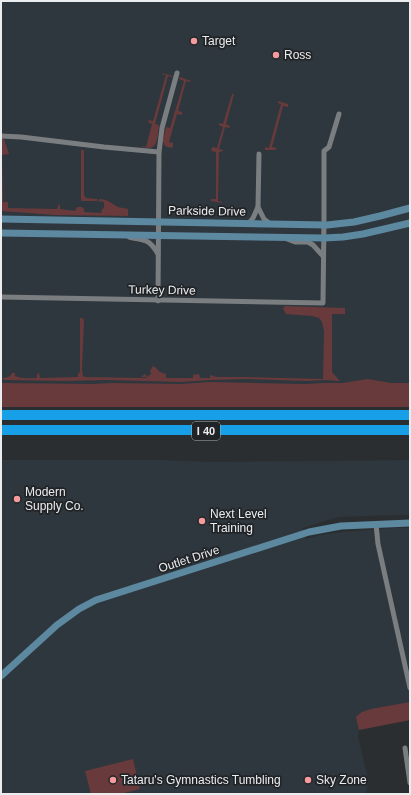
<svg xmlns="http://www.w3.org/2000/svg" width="411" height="795" font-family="Arial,sans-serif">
<rect width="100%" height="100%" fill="#2a2e30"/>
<g fill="#2e373d">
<rect x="1" y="1" width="409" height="385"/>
<polygon points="1,460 163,460 212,462 410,460 410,515 365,516 339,517 321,522 303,528 306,539 320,535 342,532 395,528 410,528 410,720 359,730 358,736 368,779 366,794 1,794"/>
</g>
<g fill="#683a3c">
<path d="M162 73 173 76 172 77 168 76 155 124 159 125C158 131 158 145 152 147 150 149 145 147 142 147V146L146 147 152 124 148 122 149 120 153 121 166 75 162 74Z"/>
<polygon points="180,77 191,81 190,82 186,81 178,111 182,112 182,115 177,114 169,142 173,143 173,147 171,148 165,146 163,141 166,127 170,128 184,81 179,79"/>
<polygon points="232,94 234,94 226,124 230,126 229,128 225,127 219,149 223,150 223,151 219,152 218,201 222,202 222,203 211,201 211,199 216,199 216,152 211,151 212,147 217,148 223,127 219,125 219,123 223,124"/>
<polygon points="278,101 288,104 288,107 283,106 272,147 277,148 275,150 265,150 265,147 269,148 281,104 278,103"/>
<path d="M1 139H4L9 154 2 155 3 202H8V208L57 209 59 204 60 205V209L75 211 77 207H82L84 209V212L101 213 102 209 104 208V202L98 201 99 199C107 199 111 203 118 207 121 208 125 208 128 209V216L55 215 1 211Z"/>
<polygon points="81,150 84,150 84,195 86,198 97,199 97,201 82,201 81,200"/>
<path d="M285 306 345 308V314H332V372L340 381 324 380 308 381 245 379 211 380 181 382 106 380 64 381 4 380 2 378C7 378 10 377 12 373H15V376C21 379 30 378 37 378V374L39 373 40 378 78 377V374L80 372V318H82L84 320 82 370 83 376 85 377 146 378V377H142V376L145 374 147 377 151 374 150 371 153 366 155 367 160 372 166 374V378H193V375L199 374 200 378H210V375L217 377H245L323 379 324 331 322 322 319 318 312 316 286 314 283 309 284 307Z"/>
<polygon points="368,379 391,383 410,383 410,407 1,407 1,383 92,384 113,383 181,384 210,382 305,384 324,383 343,383"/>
<polygon points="410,702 410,720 359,730 356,717 362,712 371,709"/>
<polygon points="133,759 140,789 120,794 91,794 85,771"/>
</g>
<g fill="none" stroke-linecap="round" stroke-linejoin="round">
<g stroke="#7a7e81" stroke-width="5">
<polyline points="1,136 21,137 104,147 159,152"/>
<polyline points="258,207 264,219 269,223"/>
<polyline points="249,223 253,218 258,207 259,154"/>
<path d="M129 237C145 241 149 238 158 254"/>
<polyline points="287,239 295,242 308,242 313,245 323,256"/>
<polyline points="1,297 323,303 324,219 324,151 329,147 339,114"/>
<polyline points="158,301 159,152 162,128 177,73"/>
<polyline points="376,524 378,544 410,688"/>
<polyline points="405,748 410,783"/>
</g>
<g stroke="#5c88a0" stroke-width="7">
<polyline points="1,219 327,225 354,222 380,216 410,208"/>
<polyline points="1,233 324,238 343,237 363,234 410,223"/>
<polyline points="1,676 57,625 79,609 96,600 309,532 341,526 410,523"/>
</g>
<g stroke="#179fe7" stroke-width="10">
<polyline points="1,415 410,415"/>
<polyline points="1,430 410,430"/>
</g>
</g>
<g fill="#f59b9e" stroke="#212427" stroke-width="1.5">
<circle cx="194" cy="41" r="4"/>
<circle cx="276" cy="55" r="4"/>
<circle cx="17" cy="499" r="4"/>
<circle cx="202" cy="521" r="4"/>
<circle cx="113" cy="780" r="4"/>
<circle cx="308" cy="780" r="4"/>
</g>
<g text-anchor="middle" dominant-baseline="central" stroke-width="3.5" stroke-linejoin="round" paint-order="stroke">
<rect fill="#212427" stroke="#aeb0b2" stroke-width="1" x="192" y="422" width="28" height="18" rx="3"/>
<g font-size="11" font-weight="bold" fill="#eaecee">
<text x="206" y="431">I 40</text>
</g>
<g font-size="12" fill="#eaecee" stroke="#212427" text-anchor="start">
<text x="202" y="41">Target</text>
<text x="284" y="55">Ross</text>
<text x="25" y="492">Modern<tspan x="25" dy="14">Supply Co.</tspan></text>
<text x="210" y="514">Next Level<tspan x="210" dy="14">Training</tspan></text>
<text x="121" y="780">Tataru's Gymnastics Tumbling</text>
<text x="316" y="780">Sky Zone</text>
</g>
<g font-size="12" fill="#eaecee" stroke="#212427">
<text transform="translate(207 211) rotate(1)">Parkside Drive</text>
<text transform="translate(162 290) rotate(1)">Turkey Drive</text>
<text transform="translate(189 559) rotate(-18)">Outlet Drive</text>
</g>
</g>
<rect width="411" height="795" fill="none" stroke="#eaecee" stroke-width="4"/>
</svg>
